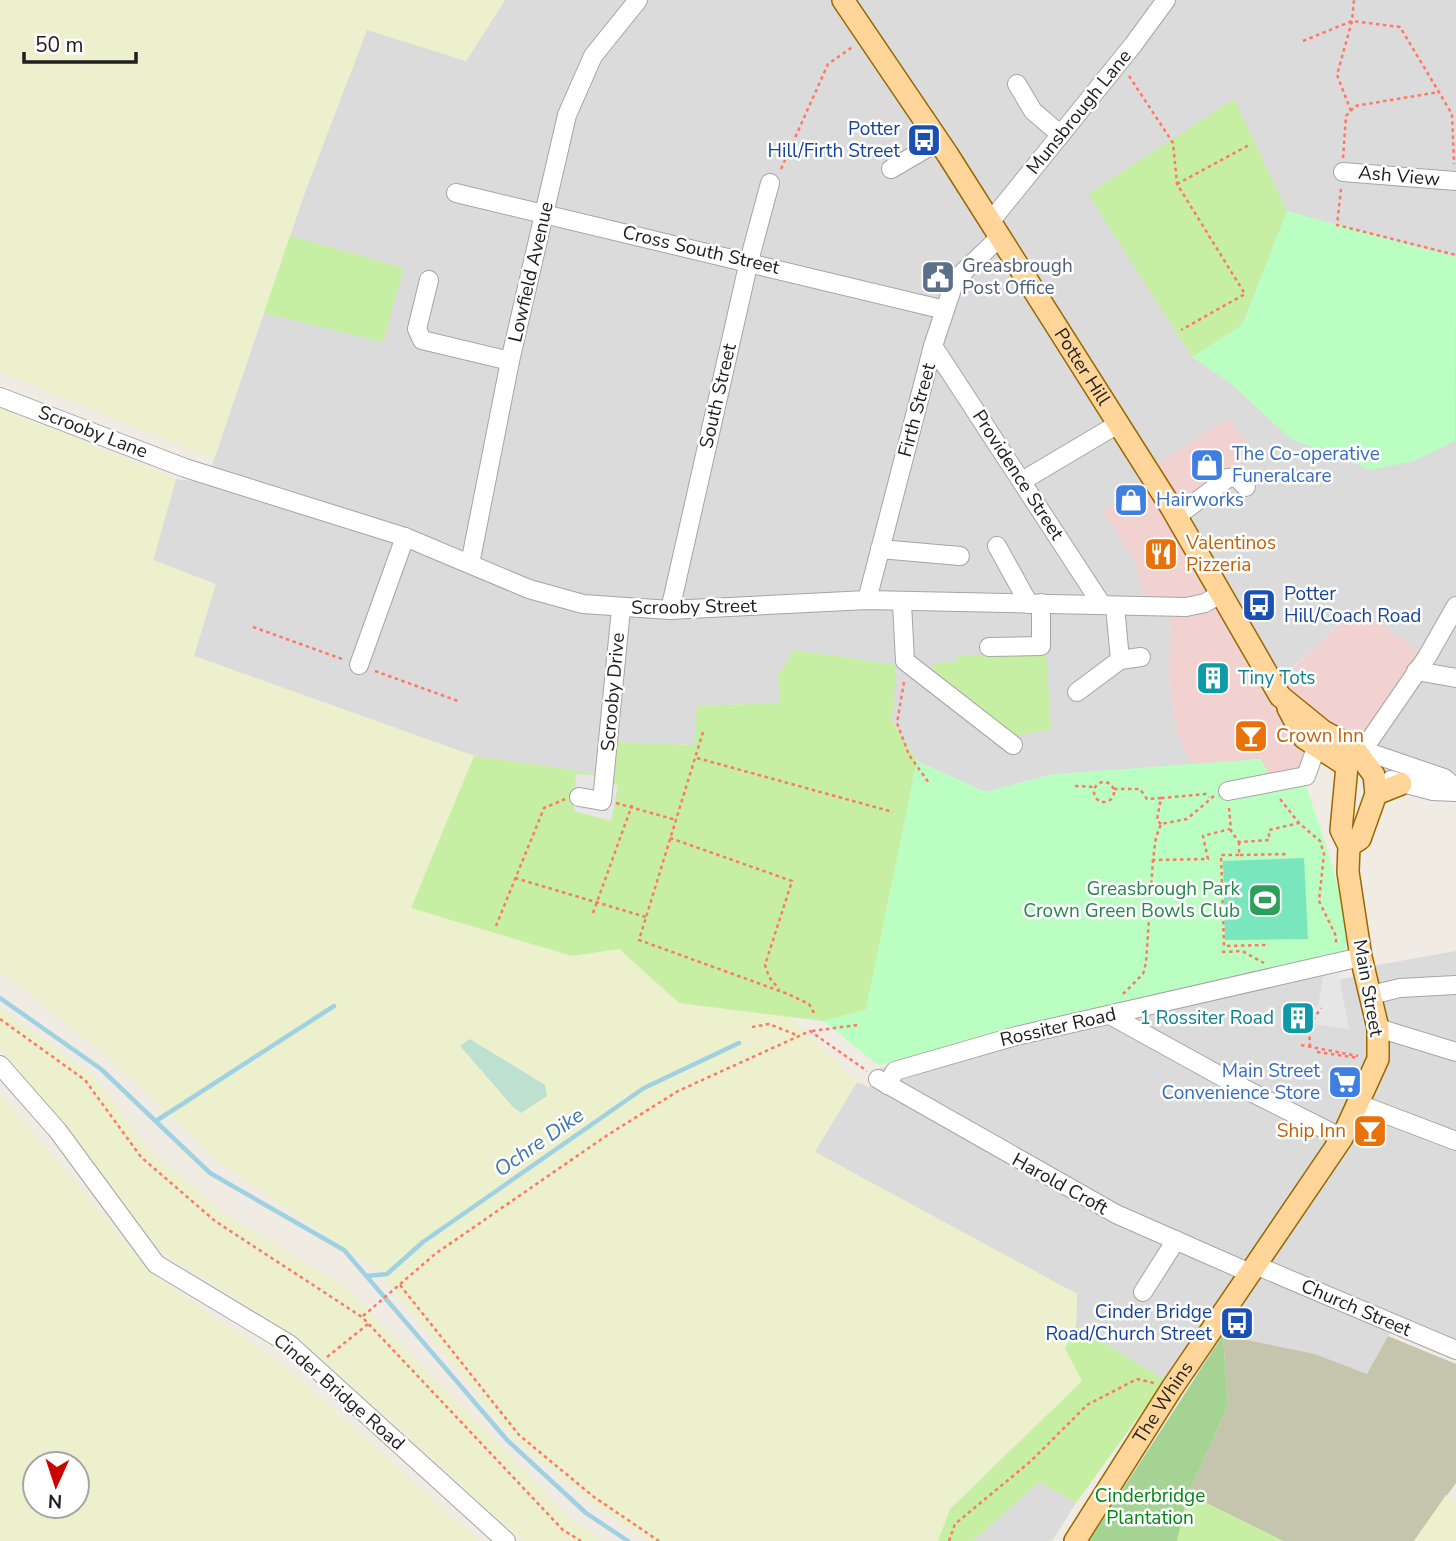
<svg xmlns="http://www.w3.org/2000/svg" width="1456" height="1541" font-family="'Nunito Sans',sans-serif">
<rect width="100%" height="100%" fill="#f0ece3"/>
<g fill="#dcdbdb">
<polygon points="505,0 1456,0 1456,792 1347,766 1357,608 1274,685 1155,482 1102,510 1136,561 1145,606 1171,607 1170,679 1176,731 1193,765 1055,774 985,792 917,761 892,721 779,675 781,703 697,706 695,745 619,742 601,774 474,756 194,656 153,560 176,479 206,483 305,192 367,29 466,61"/>
<polygon points="1456,951 1456,1340 1398,1318 1367,1375 1315,1354 1223,1335 1196,1377 1165,1380 1076,1326 1077,1294 814,1152 857,1082 869,1087 876,1069 1324,972 1322,983 1356,976 1371,966"/>
<polygon points="1039,1482 1076,1503 1052,1541 973,1541"/>
</g>
<polygon fill="#f2d2d0" points="1229,418 1255,455 1172,508 1275,685 1357,608 1427,657 1363,750 1321,751 1301,771 1271,778 1260,759 1193,765 1176,731 1170,679 1171,607 1144,598 1135,561 1102,510 1154,482 1147,470"/>
<polygon fill="#c5c5ad" points="1223,1335 1315,1354 1367,1374 1388,1336 1456,1364 1456,1483 1414,1541 1283,1541 1188,1494 1228,1406"/>
<g fill="#edf0cc" fill-rule="evenodd">
<polygon points="0,0 505,0 466,61 367,30 305,192 214,459 0,372"/>
<polygon points="0,408 176,479 153,560 216,584 194,656 474,756 411,908 572,956 619,949 679,1003 790,1017 857,1082 815,1152 1077,1294 1076,1326 1065,1349 1083,1381 950,1509 938,1541 648,1541 594,1504 513,1439 376,1269 222,1164 111,1060 0,971"/>
<polygon points="0,1008 93,1075 147,1147 222,1212 347,1288 572,1521 603,1541 523,1541 300,1339 157,1249 64,1124 0,1049"/>
<path d="M0 1094 152 1274 281 1363 479 1541H0ZM35 1464H77V1506H35Z"/>
<polygon points="1446,1495 1456,1504 1456,1541 1414,1541"/>
</g>
<g fill="#c7efa4">
<polygon points="1234,99 1287,211 1242,325 1192,357 1088,194"/>
<polygon points="290,236 404,268 383,342 264,313"/>
<polygon points="794,650 896,665 892,721 917,761 866,1010 823,1021 679,1003 619,949 572,956 411,908 474,756 601,774 619,742 694,745 697,706 780,703 778,675"/>
<polygon points="958,655 1046,655 1051,729 1015,736 933,674 934,663 957,662"/>
<polygon points="1076,1326 1165,1380 1076,1503 1039,1482 973,1541 938,1541 950,1509 1082,1381 1065,1349"/>
<polygon points="1188,1494 1283,1541 1177,1541"/>
</g>
<polygon fill="#a5d394" points="1223,1335 1228,1406 1188,1494 1177,1541 1089,1541"/>
<polygon fill="#bee0d1" points="470,1039 545,1085 547,1096 521,1113 513,1107 460,1046"/>
<g fill="#bbfec2">
<polygon points="1287,211 1456,257 1455,441 1413,461 1371,470 1291,439 1229,382 1192,357 1242,325"/>
<polygon points="1260,759 1271,778 1301,771 1329,854 1351,937 1340,958 878,1065 823,1021 866,1010 917,761 985,792 1055,774"/>
</g>
<polygon fill="#79e6be" points="1304,858 1308,939 1225,940 1223,861"/>
<g fill="#e6e6e6">
<polygon points="576,774 608,776 608,783 618,785 611,821 574,811"/>
<polygon points="1338,970 1349,1029 1304,1023 1306,1010 1314,1010 1318,1006 1324,972"/>
</g>
<g fill="none" stroke-linecap="round" stroke-linejoin="round">
<g stroke="#9fd1e2" stroke-width="4.5">
<polyline points="0,998 101,1069 210,1173 344,1250 507,1440 586,1513 628,1541"/>
<polyline points="156,1121 334,1006"/>
<polyline points="367,1276 387,1274 423,1242 644,1088 739,1043"/>
</g>
<g stroke="#a5a5a5" stroke-width="20">
<g id="minor">
<polyline points="1017,84 1033,111 1061,135"/>
<polyline points="891,169 939,141"/>
<polyline points="1343,172 1456,181"/>
<polyline points="456,193 945,310"/>
<polyline points="990,222 1133,45 1166,0"/>
<polyline points="429,280 417,329 422,340 510,361"/>
<polyline points="933,346 1102,605"/>
<polyline points="0,397 185,468 405,537 529,589 583,604 670,610 867,600 1186,607 1205,603 1222,593"/>
<polyline points="1022,481 1118,424"/>
<polyline points="1177,516 1228,478 1236,477 1246,487"/>
<polyline points="997,546 1029,604"/>
<polyline points="880,549 960,556"/>
<polyline points="470,564 510,361 567,115 593,56 638,0"/>
<polyline points="867,600 933,346 955,280 1000,237"/>
<polyline points="902,603 905,661 1013,745"/>
<polyline points="1115,606 1120,660 1141,657"/>
<polyline points="670,610 749,261 770,183"/>
<polyline points="989,647 1041,646 1041,603"/>
<polyline points="359,665 405,537"/>
<polyline points="1416,671 1456,678"/>
<polyline points="1077,692 1120,660"/>
<polyline points="1353,747 1444,778 1456,788"/>
<polyline points="1363,750 1427,657 1456,606"/>
<polyline points="1391,780 1433,791 1456,792"/>
<polyline points="1228,791 1306,776 1316,748"/>
<polyline points="579,797 602,801 621,609"/>
<polyline points="1371,995 1400,988 1456,985"/>
<polyline points="1110,1015 1235,1084 1342,1138"/>
<polyline points="1378,1028 1456,1052"/>
<polyline points="0,1065 58,1131 156,1264 289,1344 506,1541"/>
<polyline points="878,1079 1116,1214 1250,1273"/>
<polyline points="887,1085 895,1071 1016,1036 1361,957"/>
<polyline points="1359,1104 1456,1141"/>
<polyline points="1255,1265 1456,1350"/>
<polyline points="1143,1292 1176,1240"/>
</g>
</g>
<g stroke="#986800" stroke-width="24">
<g id="major">
<path id="s1" d="M843 0 948 155 1171 507 1280 696 1323 731 1353 747 1374 775 1376 794"/>
<polyline points="1288,708 1304,738 1347,766"/>
<polyline points="1349,846 1360,839 1376,794 1401,784"/>
<path id="s2" d="M1075 1541 1172 1388 1342 1138 1378 1059V1028L1361 957 1348 872 1349 846 1341 830 1347 766"/>
</g>
</g>
<g stroke="#ff7765" stroke-width="2.5" stroke-dasharray="3.5 3.5" stroke-linecap="butt">
<polyline points="1303,41 1352,21 1400,27 1452,114 1454,164"/>
<polyline points="1129,76 1173,143 1177,184 1245,294 1181,330"/>
<polyline points="1351,111 1337,75 1352,21 1354,0"/>
<polyline points="1343,158 1346,116 1355,106 1439,92"/>
<polyline points="781,169 828,64 854,46"/>
<polyline points="1177,184 1249,145"/>
<polyline points="1341,189 1337,225 1456,255"/>
<polyline points="253,627 345,660"/>
<polyline points="375,671 458,701"/>
<polyline points="904,682 897,723 909,755 929,783"/>
<polyline points="703,732 639,940 788,994 809,1004 814,1013"/>
<polyline points="697,758 893,812"/>
<circle cx="1104" cy="792" r="10"/>
<polyline points="1075,786 1095,787"/>
<polyline points="1114,789 1140,789 1147,799 1161,798"/>
<polyline points="1214,796 1187,819 1161,824 1156,837 1153,860 1208,859 1203,836 1230,829"/>
<polyline points="1280,799 1299,823"/>
<polyline points="616,803 676,820"/>
<polyline points="1229,808 1231,831 1239,842 1269,840 1269,830 1299,823 1320,841 1324,854 1319,901 1336,936 1336,946"/>
<polyline points="1161,824 1157,820 1161,798 1206,794 1209,797"/>
<polyline points="670,838 792,881 765,965 769,977 779,989"/>
<polyline points="1239,842 1239,855 1289,854"/>
<polyline points="1239,855 1221,855 1224,946 1266,945"/>
<polyline points="515,878 646,917"/>
<polyline points="593,913 632,805"/>
<polyline points="1140,917 1149,917"/>
<polyline points="496,926 544,808 565,799"/>
<polyline points="1222,952 1242,951 1264,963"/>
<polyline points="1123,994 1143,974 1146,963 1153,860"/>
<polyline points="0,1019 85,1080 141,1157 215,1221 362,1317 563,1530 581,1541"/>
<polyline points="752,1027 769,1024 799,1036"/>
<polyline points="812,1031 857,1025"/>
<polyline points="1301,1045 1358,1056"/>
<polyline points="1310,1047 1309,1026 1321,1008"/>
<polyline points="1317,1052 1358,1058"/>
<polyline points="400,1285 519,1435 594,1497 659,1541"/>
<polyline points="363,1316 435,1254 606,1136 678,1091 810,1031 867,1071"/>
<polyline points="327,1357 368,1324"/>
<polyline points="949,1541 955,1524 1031,1461 1087,1405 1137,1379 1154,1383"/>
</g>
<use href="#minor" stroke="#fff" stroke-width="18"/>
<use href="#major" stroke="#ffd599" stroke-width="21"/>
</g>
<defs>
<g id="bus-square" transform="scale(1.75)"><rect x="-9" y="-9" width="18" height="18" rx="4" fill="#1a4fb4" stroke="#fff"/><path d="M-5-6H5V4H4V6H2V4H-2V6H-4V4H-5ZM-3.5-4V0h7V-4ZM-3.5 1.2v1.5H-2V1.2ZM2 1.2v1.5H3.5V1.2Z" fill="#fff"/></g>
<g id="civic-square" transform="scale(1.75)"><rect x="-9" y="-9" width="18" height="18" rx="4" fill="#5c6f8a" stroke="#fff"/><path d="M-.6-6.5H3V-4.5H.6V-3L4-1V1h2V6H-6V1h2V-1L-.6-3ZM-1.2 2.5V6h2.4V2.5Z" fill="#fff"/></g>
<g id="shop-square" transform="scale(1.75)"><rect x="-9" y="-9" width="18" height="18" rx="4" fill="#3f7fe0" stroke="#fff"/><path d="M-5-2.5h2.3a2.7 3.5 0 0 1 5.4 0H5L5.5 6h-11ZM-1.5-2.5h3a1.5 2.3 0 0 0-3 0Z" fill="#fff"/></g>
<g id="restaurant-square" transform="scale(1.75)"><rect x="-9" y="-9" width="18" height="18" rx="4" fill="#e8710a" stroke="#fff"/><path d="M-5-6h1v4h1v-4h1v4h1v-4h1v5L-1.5 .5V6h-2V.5L-5-1ZM5-6V6H3V1.5H1.5Q1.5-4 5-6Z" fill="#fff"/></g>
<g id="building-square" transform="scale(1.75)"><rect x="-9" y="-9" width="18" height="18" rx="4" fill="#0f9aa8" stroke="#fff"/><path d="M-4-6H4V6H1V3H-1V6H-4ZM-2.5-4.3h1.7v1.8h-1.7ZM.8-4.3h1.7v1.8H.8ZM-2.5-1h1.7V.8h-1.7ZM.8-1h1.7V.8H.8Z" fill="#fff"/></g>
<g id="bar-square" transform="scale(1.75)"><rect x="-9" y="-9" width="18" height="18" rx="4" fill="#e8710a" stroke="#fff"/><path d="M-6-5H6L.8 .8V4.5H3.5V6h-7V4.5H-.8V.8Z" fill="#fff"/></g>
<g id="stadium-square" transform="scale(1.75)"><rect x="-9" y="-9" width="18" height="18" rx="4" fill="#2e9e5b" stroke="#fff"/><path d="M0-5a6.5 5 0 1 0 0 10a6.5 5 0 1 0 0-10ZM-3.5-1.8h7v3.6h-7Z" fill="#fff"/></g>
<g id="supermarket-square" transform="scale(1.75)"><rect x="-9" y="-9" width="18" height="18" rx="4" fill="#3f7fe0" stroke="#fff"/><path d="M-6-5.5h2.5l.6 2H6L4.5 2H-2.5L-4.4-4H-6ZM-1.5 3.2a1.3 1.3 0 1 0 .1 0ZM3 3.2a1.3 1.3 0 1 0 .1 0Z" fill="#fff"/></g>
</defs>
<g fill-rule="evenodd">
<use href="#bus-square" x="924" y="140"/>
<use href="#civic-square" x="938" y="277"/>
<use href="#shop-square" x="1207" y="465"/>
<use href="#shop-square" x="1131" y="500"/>
<use href="#restaurant-square" x="1161" y="554"/>
<use href="#bus-square" x="1259" y="605"/>
<use href="#building-square" x="1213" y="678"/>
<use href="#bar-square" x="1251" y="736"/>
<use href="#stadium-square" x="1265" y="900"/>
<use href="#building-square" x="1298" y="1018"/>
<use href="#supermarket-square" x="1345" y="1082"/>
<use href="#bar-square" x="1370" y="1131"/>
<use href="#bus-square" x="1237" y="1323"/>
</g>
<g text-anchor="middle" dominant-baseline="central" stroke-width="5" stroke-linejoin="round" paint-order="stroke">
<g font-size="19" fill="#1e1e1e" stroke="#fff">
<text transform="translate(1079 112) rotate(-51)">Munsbrough Lane</text>
<text transform="translate(1399 176) rotate(5)">Ash View</text>
<text transform="translate(701 250) rotate(13)">Cross South Street</text>
<text transform="translate(531 272) rotate(-77)">Lowfield Avenue</text>
<text stroke="none"><textPath href="#s1" startOffset="438">Potter Hill</textPath></text>
<text transform="translate(718 396) rotate(-77)">South Street</text>
<text transform="translate(917 410) rotate(-75)">Firth Street</text>
<text transform="translate(93 432) rotate(21)">Scrooby Lane</text>
<text transform="translate(1018 475) rotate(57)">Providence Street</text>
<text transform="translate(694 607) rotate(-1)">Scrooby Street</text>
<text transform="translate(613 692) rotate(-85)">Scrooby Drive</text>
<text transform="translate(1368 988) rotate(80)">Main Street</text>
<text transform="translate(1058 1027) rotate(-13)">Rossiter Road</text>
<text transform="translate(1060 1184) rotate(29)">Harold Croft</text>
<text transform="translate(1356 1308) rotate(23)">Church Street</text>
<text transform="translate(339 1392) rotate(41)">Cinder Bridge Road</text>
<text stroke="none"><textPath href="#s2" startOffset="164">The Whins</textPath></text>
</g>
<g font-size="19" fill="#164399" stroke="#fff" text-anchor="end">
<text x="900" y="129">Potter<tspan x="900" dy="22">Hill/Firth Street</tspan></text>
<text x="1284" y="594" text-anchor="start">Potter<tspan x="1284" dy="22">Hill/Coach Road</tspan></text>
<text x="1212" y="1312">Cinder Bridge<tspan x="1212" dy="22">Road/Church Street</tspan></text>
</g>
<g font-size="19" fill="#4e5e75" stroke="#fff" text-anchor="start">
<text x="962" y="266">Greasbrough<tspan x="962" dy="22">Post Office</tspan></text>
</g>
<g font-size="19" fill="#366cbe" stroke="#fff" text-anchor="start">
<text x="1232" y="454">The Co-operative<tspan x="1232" dy="22">Funeralcare</tspan></text>
<text x="1156" y="500">Hairworks</text>
<text x="1320" y="1071" text-anchor="end">Main Street<tspan x="1320" dy="22">Convenience Store</tspan></text>
</g>
<g font-size="19" fill="#c56008" stroke="#fff" text-anchor="start">
<text x="1186" y="543">Valentinos<tspan x="1186" dy="22">Pizzeria</tspan></text>
<text x="1276" y="736">Crown Inn</text>
<text x="1346" y="1131" text-anchor="end">Ship Inn</text>
</g>
<g font-size="19" fill="#0d838f" stroke="#fff" text-anchor="start">
<text x="1238" y="678">Tiny Tots</text>
<text x="1274" y="1018" text-anchor="end">1 Rossiter Road</text>
</g>
<g font-size="19" fill="#27864d" stroke="#fff" text-anchor="end">
<text x="1240" y="889">Greasbrough Park<tspan x="1240" dy="22">Crown Green Bowls Club</tspan></text>
</g>
<g font-size="19" fill="#01860f" stroke="#fff">
<text x="1150" y="1496">Cinderbridge<tspan x="1150" dy="22">Plantation</tspan></text>
</g>
<g font-size="21" font-style="italic" fill="#3f75ae" stroke="#fff">
<text transform="translate(539 1142) rotate(-35)">Ochre Dike</text>
</g>
</g>
<g transform="translate(56 1485) rotate(183)"><circle r="33" fill="#ffffff" stroke="#a5a5a5" stroke-width="2"/>
<path d="M0-5L12 26L0 18L-12 26Z" fill="#cc0400"/>
<text y="-10" font-size="19" font-weight="bold" text-anchor="middle" fill="#1e1e1e">N</text>
</g>
<path d="M24 52v10h112v-10" fill="none" stroke="#1e1e1e" stroke-width="3.5"/>
<text x="35" y="52" font-size="21" fill="#1e1e1e" stroke="#ffffff" stroke-width="5" paint-order="stroke">50 m</text>
</svg>
